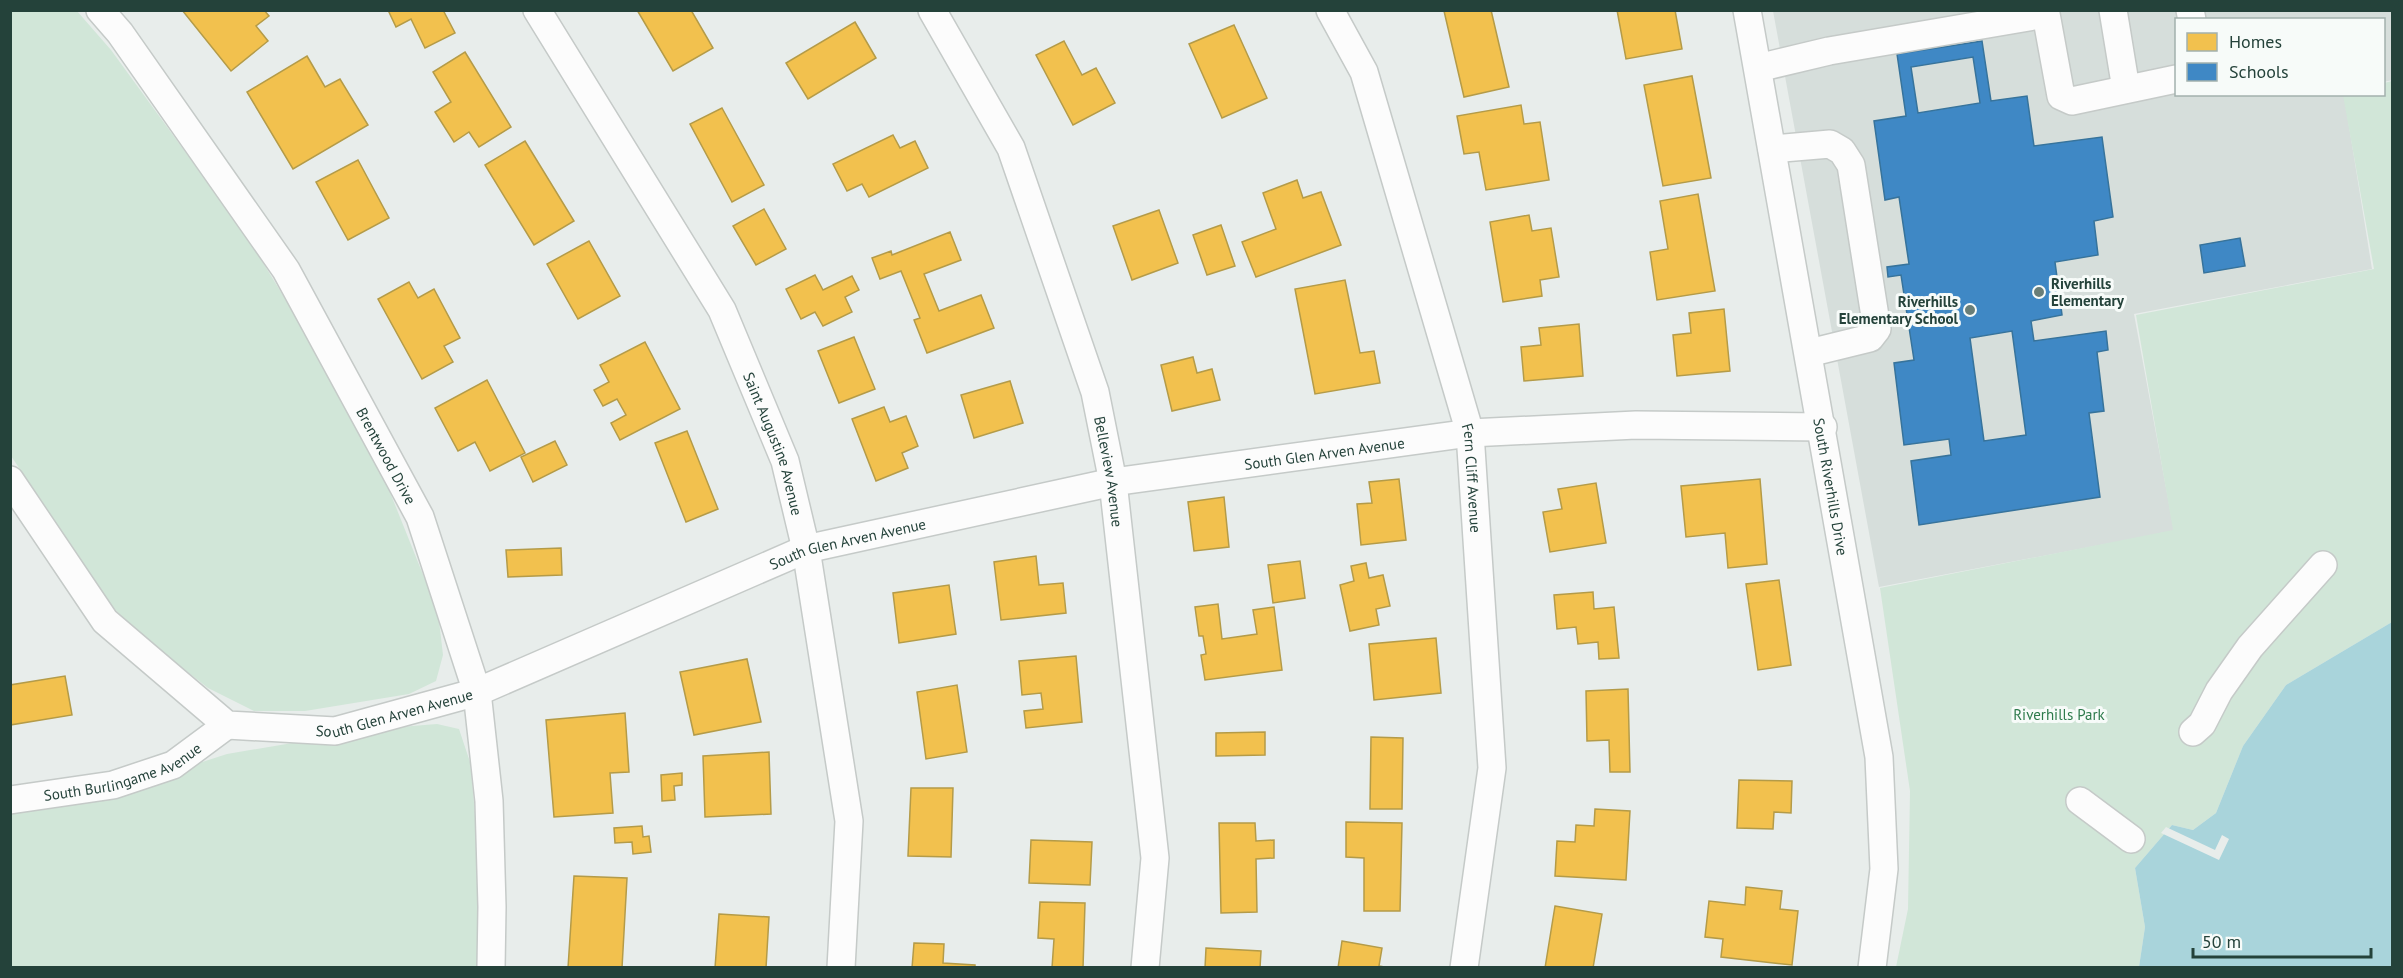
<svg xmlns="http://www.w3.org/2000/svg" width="2403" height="978" font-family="'PT Sans',sans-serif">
<rect width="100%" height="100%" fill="#e8edeb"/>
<polygon fill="#d6dedb" points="1773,11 2392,11 2392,80 2384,82 2384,20 2176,20 2176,94 2344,95 2372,269 2134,314 2174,531 1879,587"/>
<g fill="#d1e6d8">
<polygon points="10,11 77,11 111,50 248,238 365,430 438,612 443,655 436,681 409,694 305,711 254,711 208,688 143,637 100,595 43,503 11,456"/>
<polygon points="2392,81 2392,622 2286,685 2243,746 2216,813 2193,830 2172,825 2135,868 2145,927 2139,967 1896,967 1908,909 1910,791 1880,588 2173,530 2136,315 2374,269 2343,95 2384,94 2384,83"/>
<polygon points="437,724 459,729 470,762 483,894 478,967 11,967 10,811 165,774 227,754 375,729"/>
</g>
<polygon fill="#a9d4db" points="2392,622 2392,967 2139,967 2145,927 2135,868 2172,825 2193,830 2216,813 2243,746 2286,685"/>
<polygon fill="#e8edeb" points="2166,827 2215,850 2222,835 2229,839 2219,860 2161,833"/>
<g fill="#f2c14e" stroke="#b49b48" stroke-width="1.5">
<polygon points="182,10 264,10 269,16 256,26 268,41 231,71"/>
<polygon points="388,10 443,10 455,33 425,48 411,19 396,27"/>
<polygon points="637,10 691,10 713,48 673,71"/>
<polygon points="1491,10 1509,87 1464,97 1444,11"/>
<polygon points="1617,10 1675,10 1682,49 1626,59"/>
<polygon points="855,22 876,58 808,99 786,63"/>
<polygon points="1234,25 1267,98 1222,118 1189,44"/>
<polygon points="1064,41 1082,75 1096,68 1115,103 1073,125 1036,55"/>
<polygon points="465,52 511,127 479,147 469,132 454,142 435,112 451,102 433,72"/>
<polygon points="307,56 325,87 340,79 368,125 293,169 247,92"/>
<polygon points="1692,76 1711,178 1663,186 1644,85"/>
<polygon points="1521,105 1524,124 1540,122 1549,180 1486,190 1479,152 1464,154 1457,116"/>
<polygon points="722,108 764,185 732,202 690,124"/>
<polygon points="893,135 900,148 915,141 928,168 869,197 862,184 847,191 833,164"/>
<polygon points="525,141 574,221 534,245 485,165"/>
<polygon points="358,160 389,218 348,240 316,182"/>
<polygon points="1297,180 1303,198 1321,192 1341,245 1256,277 1242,242 1276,229 1263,193"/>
<polygon points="1698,194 1715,291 1657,300 1650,252 1668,249 1660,201"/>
<polygon points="764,209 786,249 756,265 733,226"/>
<polygon points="1159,210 1178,263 1132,280 1113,226"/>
<polygon points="1529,215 1532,231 1551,228 1559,277 1540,280 1542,296 1503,302 1490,222"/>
<polygon points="1221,225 1235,266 1207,275 1193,235"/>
<polygon points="950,232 961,260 924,274 939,311 981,295 994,328 927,353 914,320 920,318 901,271 880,279 872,258 891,251 892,255"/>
<polygon points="589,241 620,296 578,319 547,264"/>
<polygon points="815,275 823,290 852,276 859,290 845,297 852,312 823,326 815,312 801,319 786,289"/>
<polygon points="1345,280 1360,353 1374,351 1380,383 1315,394 1295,289"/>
<polygon points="409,282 418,298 434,289 460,338 444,346 453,362 422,379 378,299"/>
<polygon points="1724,309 1730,371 1677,376 1673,335 1691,333 1689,313"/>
<polygon points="1579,324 1583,376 1524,381 1521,347 1541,345 1539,328"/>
<polygon points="854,337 875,389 839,403 818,351"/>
<polygon points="645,342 680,409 620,440 611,423 626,415 617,399 603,406 594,390 609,382 600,365"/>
<polygon points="1193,357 1197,373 1212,369 1220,400 1172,411 1161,365"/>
<polygon points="487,380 525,453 490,471 475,442 458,451 435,408"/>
<polygon points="1010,381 1023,423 974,438 961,395"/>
<polygon points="884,407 890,422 906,416 918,446 902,453 908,468 876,481 852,419"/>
<polygon points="687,431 718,509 686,522 655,443"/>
<polygon points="555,441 567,465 533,482 521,457"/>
<polygon points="1399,479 1406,540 1361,545 1357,504 1372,503 1369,482"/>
<polygon points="1760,479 1767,564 1728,568 1725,533 1686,537 1681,486"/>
<polygon points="1596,483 1606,543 1550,552 1543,512 1562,509 1558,489"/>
<polygon points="1224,497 1229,547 1194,551 1188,502"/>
<polygon points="561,548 562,575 508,577 506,550"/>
<polygon points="1036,556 1039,585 1063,583 1066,613 1001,620 994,562"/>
<polygon points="1300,561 1305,598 1273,603 1268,565"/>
<polygon points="1366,563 1369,578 1383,575 1390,606 1376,609 1379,625 1350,631 1340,585 1354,581 1351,566"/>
<polygon points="1779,580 1791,665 1758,670 1746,584"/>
<polygon points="949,585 956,634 899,643 893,593"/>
<polygon points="1593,592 1594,609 1614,607 1619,658 1599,659 1598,642 1578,644 1576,627 1557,629 1554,595"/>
<polygon points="1218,604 1222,639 1257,634 1253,610 1274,607 1282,670 1205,680 1201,655 1206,654 1203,636 1199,636 1195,607"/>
<polygon points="1436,638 1441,693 1374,700 1369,644"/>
<polygon points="1076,656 1082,722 1026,728 1024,711 1043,709 1041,693 1022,695 1019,661"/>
<polygon points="747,659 761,722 694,735 680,672"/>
<polygon points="65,676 72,715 10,725 10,685"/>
<polygon points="957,685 967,752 926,759 917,692"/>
<polygon points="1628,689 1630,772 1610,772 1609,740 1587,741 1586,691"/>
<polygon points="625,713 629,772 610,773 613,813 554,817 546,720"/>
<polygon points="1265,732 1265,755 1216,756 1216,733"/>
<polygon points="1371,737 1403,738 1402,809 1370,809"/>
<polygon points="769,752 771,814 705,817 703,756"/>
<polygon points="682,773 682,785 674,786 675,800 662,801 661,775"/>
<polygon points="1739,780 1792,781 1791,813 1774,812 1773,829 1737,828"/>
<polygon points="911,788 953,788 951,857 908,856"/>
<polygon points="1595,809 1630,811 1626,880 1555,876 1557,841 1575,842 1576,825 1594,826"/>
<polygon points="1346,822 1402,823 1400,911 1364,911 1364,858 1346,857"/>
<polygon points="1219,823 1255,823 1256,841 1274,840 1274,858 1256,859 1257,912 1221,913"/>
<polygon points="642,826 643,837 649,836 651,852 633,854 632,842 615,843 614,828"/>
<polygon points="1031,840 1092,842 1090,885 1029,883"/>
<polygon points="574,876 627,878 622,968 568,968"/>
<polygon points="1746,887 1782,891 1780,909 1798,911 1792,965 1721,957 1723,939 1705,937 1709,901 1745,905"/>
<polygon points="1040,902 1085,903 1083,968 1052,968 1054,939 1038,938"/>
<polygon points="1555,906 1602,914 1593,968 1545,968"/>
<polygon points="719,914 769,917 766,968 715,968"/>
<polygon points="1342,941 1382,948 1379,966 1390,968 1338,968"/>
<polygon points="914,943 944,944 943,963 975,965 975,968 912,968"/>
<polygon points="1206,948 1261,951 1260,968 1205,968"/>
</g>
<g fill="#3f88c5" stroke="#37739b" stroke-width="1.5" fill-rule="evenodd">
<path d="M1982 41 1991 101 2027 96 2034 146 2102 137 2113 217 2094 221 2098 255 2055 262 2062 315 2031 321 2034 341 2106 331 2108 350 2097 352 2104 411 2089 413 2100 497 1919 525 1911 461 1951 455 1949 439 1904 445 1894 363 1914 360 1901 275 1888 277 1887 267 1909 264 1899 197 1885 200 1874 121 1906 116 1897 54ZM1973 57 1980 103 1918 113 1911 67ZM2012 331 2026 435 1984 441 1970 338Z"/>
<polygon points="2240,238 2245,266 2204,273 2200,245"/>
</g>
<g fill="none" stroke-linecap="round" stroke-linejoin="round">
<g stroke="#c5cac8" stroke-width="30">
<g id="minor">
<path id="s1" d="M100 10 120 33 286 270 420 517 477 692 489 801 492 907 491 968"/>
<path id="s2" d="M537 10 722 310 785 461 806 549 849 821 841 968"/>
<path id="s3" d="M932 10 1011 148 1095 392 1113 482 1155 858 1145 968"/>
<path id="s4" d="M1330 10 1364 72 1470 433 1492 768 1464 968"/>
<path id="s5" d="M1747 10 1879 757 1884 869 1872 968"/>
<polyline points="2113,10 2126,89"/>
<polyline points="2190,10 2192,20"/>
<polyline points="1758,68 1829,51 2046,14 2061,96 2072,101 2176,79"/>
<polyline points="1772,149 1830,144 1842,151 1851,165 1877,329 1870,338 1809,353"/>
<path id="s6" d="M10 480 105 621 227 725 335 731 477 692 806 549 1113 482 1470 433 1636 425 1823 427"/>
<polyline points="2193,732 2202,724 2219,691 2250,647 2323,565"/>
<path id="s7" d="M10 800 113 785 173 765 227 725"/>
<polyline points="2080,801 2131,839"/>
</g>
</g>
<use href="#minor" stroke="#fcfcfc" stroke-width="27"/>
</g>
<g fill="#697e78" stroke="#f7fbf9" stroke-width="2">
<circle cx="2039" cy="292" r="6"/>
<circle cx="1970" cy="310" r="6"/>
</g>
<g text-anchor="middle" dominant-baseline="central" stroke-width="6" stroke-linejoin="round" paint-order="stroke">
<g font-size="15" font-weight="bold" fill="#24423a" stroke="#f7fbf9" text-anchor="start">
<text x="2051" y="283">Riverhills<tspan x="2051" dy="17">Elementary</tspan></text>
<text x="1958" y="301" text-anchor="end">Riverhills<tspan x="1958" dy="17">Elementary School</tspan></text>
</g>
<g font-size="15" fill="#24423a" stroke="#f7fbf9">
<text stroke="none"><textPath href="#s2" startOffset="496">Saint Augustine Avenue</textPath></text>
<text stroke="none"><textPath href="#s6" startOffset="1472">South Glen Arven Avenue</textPath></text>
<text stroke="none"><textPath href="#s1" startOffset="531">Brentwood Drive</textPath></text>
<text stroke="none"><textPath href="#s3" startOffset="498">Belleview Avenue</textPath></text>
<text stroke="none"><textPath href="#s4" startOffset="492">Fern Cliff Avenue</textPath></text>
<text stroke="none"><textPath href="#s5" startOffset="484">South Riverhills Drive</textPath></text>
<text stroke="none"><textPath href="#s6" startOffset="986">South Glen Arven Avenue</textPath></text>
<text stroke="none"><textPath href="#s6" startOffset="500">South Glen Arven Avenue</textPath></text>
<text stroke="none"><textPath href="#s7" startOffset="117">South Burlingame Avenue</textPath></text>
</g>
<g font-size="15" fill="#2d7a4b" stroke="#f7fbf9">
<text x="2059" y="714">Riverhills Park</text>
</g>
</g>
<rect width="2403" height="978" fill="none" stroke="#24423a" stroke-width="24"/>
<rect x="2175" y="18" width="210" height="78" fill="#f7fbf9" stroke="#a3b1ad" stroke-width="1.5"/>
<rect x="2187" y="33" width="30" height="18" fill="#f2c14e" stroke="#a3b1ad" stroke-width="1.5"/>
<text x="2229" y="48" font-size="18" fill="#24423a">Homes</text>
<rect x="2187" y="63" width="30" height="18" fill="#3f88c5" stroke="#a3b1ad" stroke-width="1.5"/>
<text x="2229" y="78" font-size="18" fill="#24423a">Schools</text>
<path d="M2193 948v9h178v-9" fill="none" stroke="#24423a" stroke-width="3"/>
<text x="2202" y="948" font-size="18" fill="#24423a" stroke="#f7fbf9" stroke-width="4.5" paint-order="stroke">50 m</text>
</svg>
